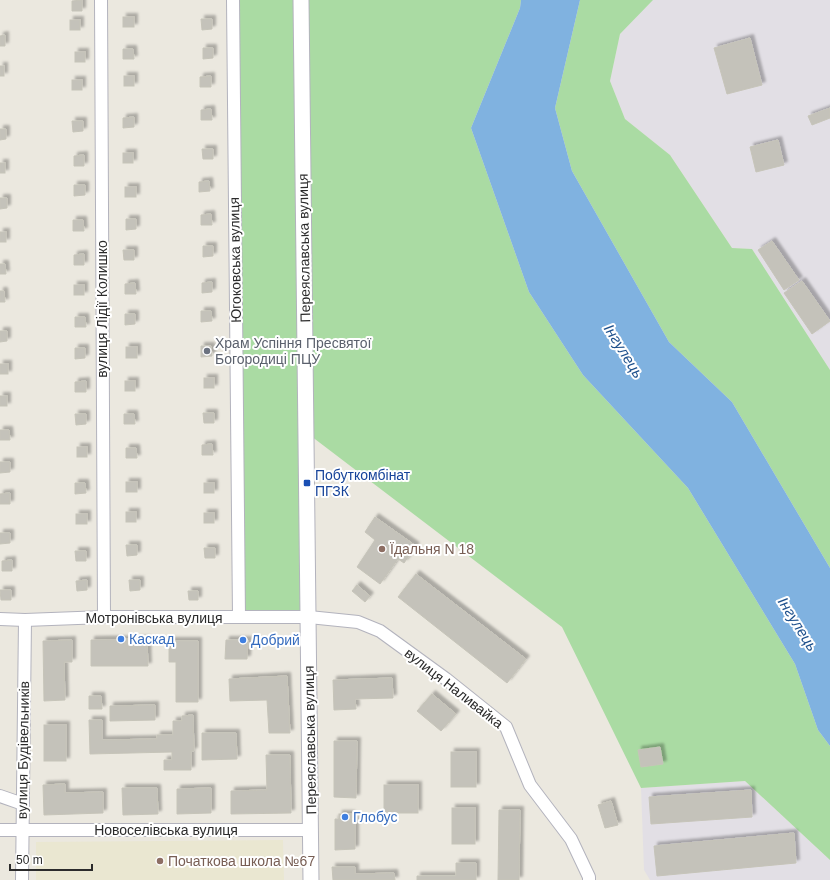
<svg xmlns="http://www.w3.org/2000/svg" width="830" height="880" font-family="Helvetica,sans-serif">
<defs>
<filter id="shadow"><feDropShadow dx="3.5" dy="-3.5" stdDeviation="1" flood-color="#0004"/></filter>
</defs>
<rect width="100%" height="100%" fill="#ebe8df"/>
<g fill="#e2dfe5">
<polygon points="653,0 830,0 830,370 752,249 732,248 670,155 625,119 610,81 620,34"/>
<polygon points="745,781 830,860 830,880 650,880 644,870 641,788"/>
</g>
<polygon fill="#eae7d1" points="283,840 284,880 36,880 36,842"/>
<g fill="#aadba3">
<polygon points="234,0 521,0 520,8 471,128 529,292 583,375 688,488 795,664 818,730 830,746 830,860 745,781 641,788 562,627 307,433 309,617 239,617"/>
<polygon points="580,0 653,0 620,34 610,81 625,119 670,155 732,248 752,249 830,370 830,568 732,402 669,342 572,171 555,108"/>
</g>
<polygon fill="#80b2e0" points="521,0 580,0 555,108 572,171 669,342 732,402 830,568 830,746 818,730 795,664 688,488 583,375 529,292 471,128 520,8"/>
<g fill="#c4c2ba" stroke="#c6c4b9" filter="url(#shadow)">
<polygon points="82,0 82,11 72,11 72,1"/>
<rect x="123" y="17" width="11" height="10"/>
<polygon points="201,19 212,19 212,29 202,30"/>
<rect x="70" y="20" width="10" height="10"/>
<polygon points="5,35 5,46 0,46 0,36"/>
<polygon points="750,38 762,85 727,94 714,48"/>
<polygon points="203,48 213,48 213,58 203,59"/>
<polygon points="123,49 133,49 134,59 123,59"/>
<rect x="75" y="52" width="10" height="10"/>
<rect x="0" y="66" width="4" height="10"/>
<rect x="124" y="76" width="10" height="10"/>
<polygon points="211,76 211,87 200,87 200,77"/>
<rect x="72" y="80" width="10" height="10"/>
<polygon points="830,108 830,118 812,125 808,116"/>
<polygon points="211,109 212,120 201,120 201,110"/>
<polygon points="134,117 134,127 123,128 123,118"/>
<polygon points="72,121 83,121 83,131 73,132"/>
<polygon points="0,129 6,129 6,139 0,140"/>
<polygon points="778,140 784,165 756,172 750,147"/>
<polygon points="202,149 213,149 213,159 203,159"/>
<rect x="123" y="153" width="10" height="10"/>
<polygon points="84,155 84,166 74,166 74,156"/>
<rect x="0" y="163" width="5" height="10"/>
<polygon points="209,181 210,191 199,192 199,182"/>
<polygon points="74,185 85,185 85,195 74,196"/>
<rect x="125" y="187" width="11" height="10"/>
<polygon points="0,198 7,198 7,208 0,209"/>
<polygon points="211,214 212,225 201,225 201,215"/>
<polygon points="126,219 136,219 136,229 126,230"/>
<polygon points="73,220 83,220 84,231 73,231"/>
<rect x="0" y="232" width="6" height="10"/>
<polygon points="772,241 799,280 784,290 758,250"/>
<polygon points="203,246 213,246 213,256 203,257"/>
<polygon points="123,250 134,250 134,260 124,260"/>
<polygon points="84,254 84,265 74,265 74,255"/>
<polygon points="0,264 5,264 6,274 0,274"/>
<polygon points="802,281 830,321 812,334 784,293"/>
<polygon points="212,282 212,292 202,293 202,283"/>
<polygon points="135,283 136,294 125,294 125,284"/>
<rect x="74" y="285" width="10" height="10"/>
<polygon points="0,291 4,291 5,302 0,302"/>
<polygon points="201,311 211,311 212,321 201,322"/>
<polygon points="125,314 135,314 135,324 125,325"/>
<polygon points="75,317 85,317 86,327 75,327"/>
<polygon points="0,331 7,331 7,341 0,342"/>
<polygon points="201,346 211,346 212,356 201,357"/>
<rect x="126" y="347" width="11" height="11"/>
<polygon points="75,348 85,348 85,358 75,359"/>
<rect x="0" y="364" width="8" height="10"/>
<rect x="204" y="378" width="10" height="10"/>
<polygon points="86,381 86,392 75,392 75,382"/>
<rect x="125" y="381" width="10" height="10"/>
<rect x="0" y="396" width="7" height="10"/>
<polygon points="203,413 214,413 214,423 204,423"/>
<polygon points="75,414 86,414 86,424 76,425"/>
<polygon points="124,414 134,414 135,424 124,424"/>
<polygon points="0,430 9,430 10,440 0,440"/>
<polygon points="212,444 213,455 202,455 202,445"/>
<rect x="77" y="447" width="10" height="10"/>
<polygon points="126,448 136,448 137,458 126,458"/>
<polygon points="0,462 10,462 10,472 0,473"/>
<rect x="126" y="482" width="11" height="10"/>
<polygon points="75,483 85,483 86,493 75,494"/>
<rect x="204" y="483" width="10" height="10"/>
<polygon points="10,493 10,504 0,504 0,494"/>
<rect x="126" y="512" width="10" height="10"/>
<rect x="204" y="513" width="10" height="10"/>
<rect x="76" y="514" width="11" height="10"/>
<polygon points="375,517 416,546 404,563 398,559 380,584 357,567 375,540 365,532"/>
<polygon points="0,533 10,533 10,543 0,544"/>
<polygon points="126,545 137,545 137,555 127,556"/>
<polygon points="204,548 215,548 215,558 205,558"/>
<polygon points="75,551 86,551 86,561 76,561"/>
<polygon points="12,560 12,571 2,571 2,561"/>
<polygon points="416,574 526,659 507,683 398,597"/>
<polygon points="87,580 87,590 77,591 76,581"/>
<polygon points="129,580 140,580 140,590 130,591"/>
<polygon points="357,585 370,596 365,602 352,591"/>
<polygon points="0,590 11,590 11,600 1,600"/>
<polygon points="188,591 198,591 198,600 189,600"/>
<polygon points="147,639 148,666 91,666 91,640"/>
<polygon points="72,640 72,662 64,662 65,700 44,701 43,641"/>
<polygon points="226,640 248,640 247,659 225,659"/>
<polygon points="169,641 198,641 198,702 176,702 176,662 169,662"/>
<polygon points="287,676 290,733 269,733 267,700 230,701 229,679"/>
<polygon points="392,678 393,698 355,699 356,709 334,710 333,680"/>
<polygon points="432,694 456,714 441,731 417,711"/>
<polygon points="89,696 101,696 102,709 89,709"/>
<polygon points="155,705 155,720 110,721 110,706"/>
<polygon points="193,715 194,751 191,751 191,770 164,770 164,760 172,760 172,752 90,754 89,720 102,720 102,740 157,739 157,735 173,735 173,721 182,721 182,716"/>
<rect x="44" y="725" width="22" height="36"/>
<polygon points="202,733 236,733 237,759 202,760"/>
<polygon points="334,741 357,741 356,798 334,797"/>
<polygon points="660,747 663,764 641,767 638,750"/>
<rect x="451" y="752" width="25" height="35"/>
<polygon points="266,755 290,755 291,813 231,814 231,791 267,790"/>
<polygon points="65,784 65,793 103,792 103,813 44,815 43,785"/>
<rect x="384" y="785" width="34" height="28"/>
<polygon points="122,788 157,788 158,814 123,815"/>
<polygon points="211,788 211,813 177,814 177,789"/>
<polygon points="751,790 752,817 651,824 649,797"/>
<polygon points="611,801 618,825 605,828 598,805"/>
<rect x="452" y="808" width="23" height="36"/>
<polygon points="499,810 520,810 519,880 498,880"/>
<rect x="339" y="814" width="12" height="5"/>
<polygon points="335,819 355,819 355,849 335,850"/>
<polygon points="794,833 796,863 657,876 654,846"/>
<polygon points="456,863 476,863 476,880 417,880 417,876 456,876"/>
<polygon points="332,867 355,867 355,874 394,873 395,880 333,880"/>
</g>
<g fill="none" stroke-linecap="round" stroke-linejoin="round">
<g stroke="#b3b3bd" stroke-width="14">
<g id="minor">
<polyline points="101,0 104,617"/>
<polyline points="233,0 239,617"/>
<polyline points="0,619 25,620 104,617 309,617 358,622 380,631 446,679 506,727 530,785 571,839 589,877 589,880"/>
<polyline points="0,796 23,804"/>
<polyline points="0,830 311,830"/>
<polyline points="22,880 25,620"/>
</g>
</g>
<g stroke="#b3b3bd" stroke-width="17">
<polyline id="tertiary" points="301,0 311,880"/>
</g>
<use href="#minor" stroke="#fff" stroke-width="12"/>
<use href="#tertiary" stroke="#fff" stroke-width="15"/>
</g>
<circle fill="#6b7280" stroke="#fff" stroke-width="1.5" cx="207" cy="351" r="4"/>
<rect fill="#1a4fb4" stroke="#fff" stroke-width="1.5" x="303" y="479" width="8" height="8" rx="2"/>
<g fill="#8d6e63" stroke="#fff" stroke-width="1.5">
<circle cx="382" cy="549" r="4"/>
<circle cx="160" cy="861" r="4"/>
</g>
<g fill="#3f7fe0" stroke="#fff" stroke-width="1.5">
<circle cx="121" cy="639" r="4"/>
<circle cx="243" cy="640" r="4"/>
<circle cx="345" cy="817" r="4"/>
</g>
<g text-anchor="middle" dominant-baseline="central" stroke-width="4" stroke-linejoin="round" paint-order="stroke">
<g font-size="14" fill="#2b2b2b" stroke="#fff">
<text transform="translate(304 248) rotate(-91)">Переяславська вулиця</text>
<text transform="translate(235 260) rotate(-91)">Югоковська вулиця</text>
<text transform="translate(102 309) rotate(-90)">вулиця Лідії Колишко</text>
<text x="154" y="618">Мотронівська вулиця</text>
<text transform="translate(454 688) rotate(38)">вулиця Наливайка</text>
<text transform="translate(310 740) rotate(-91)">Переяславська вулиця</text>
<text transform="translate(23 750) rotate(-89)">вулиця Будівельників</text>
<text x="166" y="830">Новоселівська вулиця</text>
</g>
<g font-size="14" fill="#5b616d" stroke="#fff" text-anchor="start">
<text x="215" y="343">Храм Успіння Пресвятої<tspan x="215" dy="16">Богородиці ПЦУ</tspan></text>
</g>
<g font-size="14" fill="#164399" stroke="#fff" text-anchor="start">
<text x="315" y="475">Побуткомбінат<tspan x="315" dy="16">ПГЗК</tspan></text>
</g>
<g font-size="14" fill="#785e54" stroke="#fff" text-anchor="start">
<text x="390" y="549">Їдальня N 18</text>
<text x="168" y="861">Початкова школа №67</text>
</g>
<g font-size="14" fill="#366cbe" stroke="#fff" text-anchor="start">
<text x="129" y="639">Каскад</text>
<text x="251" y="640">Добрий</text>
<text x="353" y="817">Глобус</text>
</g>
<g font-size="15" font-style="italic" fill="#1e508c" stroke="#fff">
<text transform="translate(624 351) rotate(58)">Інгулець</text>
<text transform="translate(798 624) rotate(58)">Інгулець</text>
</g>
</g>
<path d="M10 864v6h82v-6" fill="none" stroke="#2b2b2b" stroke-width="2"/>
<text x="16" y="864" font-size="12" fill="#2b2b2b" stroke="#ffffff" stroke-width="3" paint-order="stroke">50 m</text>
</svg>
